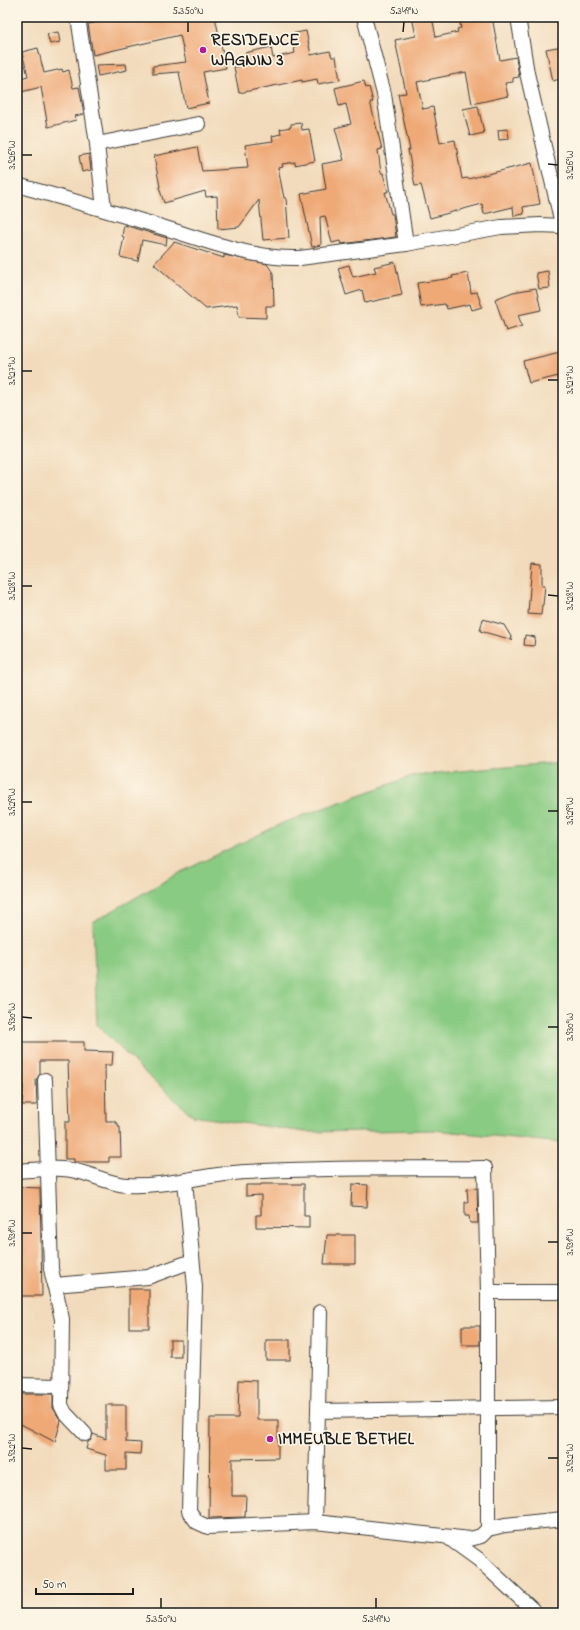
<svg xmlns="http://www.w3.org/2000/svg" width="580" height="1630" font-family="'Indie Flower',sans-serif">
<rect width="100%" height="100%" fill="#fcf5e5"/>
<filter id="ink" filterUnits="userSpaceOnUse"><feTurbulence type="fractalNoise" baseFrequency=".025" numOctaves="2"/><feDisplacementMap in="SourceGraphic" scale="8" xChannelSelector="R" yChannelSelector="G"/><feConvolveMatrix kernelMatrix="1 2 1 2 8 2 1 2 1" color-interpolation-filters="sRGB"/></filter>
<filter id="wash" filterUnits="userSpaceOnUse"><feTurbulence type="fractalNoise" baseFrequency=".012" numOctaves="4" result="noise"/><feDisplacementMap in="SourceGraphic" scale="16" xChannelSelector="R" yChannelSelector="G"/><feGaussianBlur stdDeviation="0.9" result="paint"/><feColorMatrix in="noise" values="0 0 0 0 0 0 0 0 0 0 0 0 0 0 0 0 0 1.4 0 .05"/><feComposite in="paint" operator="in"/></filter>
<g filter="url(#wash)">
<rect width="100%" height="100%" fill="#f2dbbc"/>
<polygon fill="#8acb83" stroke="#537450" points="563,762 563,1143 434,1130 305,1132 193,1116 141,1069 97,1025 93,922 179,873 285,822 415,775"/>
<g id="blocks">
<g fill="#efa977">
<polygon points="94,17 215,17 226,68 203,72 209,103 186,108 179,72 153,74 153,66 186,62 180,35 93,55 88,24 95,23"/>
<polygon points="412,17 432,17 436,37 458,32 457,29 461,28 459,17 492,17 500,60 516,57 519,77 513,78 513,82 505,83 508,96 472,104 466,72 417,82 423,109 433,107 440,143 455,140 462,179 467,178 468,179 532,163 540,204 523,207 524,214 514,216 513,207 484,214 482,204 430,218 421,185 415,186 408,150 410,150 398,94 406,93 395,40 416,36"/>
<polygon points="306,31 311,55 330,51 332,57 336,57 340,80 318,84 317,79 302,82 302,80 239,93 234,67 248,65 245,53 271,47 273,58 295,53 291,34"/>
<polygon points="58,32 60,42 50,44 47,34"/>
<polygon points="563,46 563,78 553,81 546,49"/>
<polygon points="38,48 44,73 62,69 63,72 69,70 73,88 79,87 84,114 75,116 76,120 48,127 41,87 17,93 17,79 28,76 22,52"/>
<polygon points="126,64 127,70 98,76 96,65"/>
<polygon points="364,81 366,88 369,87 373,102 370,102 382,149 378,150 381,173 383,173 388,192 385,192 391,214 393,214 396,237 341,244 340,241 332,243 325,216 320,217 321,245 312,247 301,194 326,189 322,164 344,160 335,128 351,124 346,104 339,106 335,88"/>
<polygon points="478,106 484,133 470,136 463,109"/>
<polygon points="301,123 302,130 309,129 315,161 295,165 295,162 282,164 283,167 278,168 284,198 286,198 289,238 263,240 259,200 239,227 218,229 217,196 206,197 205,191 164,203 159,187 160,187 154,156 197,147 202,171 248,168 245,145 273,141 272,136 281,134 280,129 291,127 291,124"/>
<polygon points="508,129 509,139 499,140 498,130"/>
<polygon points="89,154 91,170 82,172 79,156"/>
<polygon points="124,225 167,238 166,245 142,240 138,261 120,257 124,237 122,236"/>
<polygon points="174,242 224,258 224,255 267,264 273,273 274,306 266,306 266,318 239,317 237,305 206,309 154,264"/>
<polygon points="395,262 402,295 365,303 362,290 346,295 338,268 349,265 353,277 376,272 374,267"/>
<polygon points="548,271 550,288 539,289 536,273"/>
<polygon points="468,273 471,293 477,292 482,307 472,310 470,304 447,309 445,304 421,307 417,283 453,278 452,276"/>
<polygon points="536,288 541,310 518,315 522,326 506,331 495,299 513,292"/>
<polygon points="560,352 563,362 563,375 529,383 523,361"/>
<polygon points="532,563 542,564 542,585 545,585 543,605 542,605 541,615 528,614"/>
<polygon points="483,619 504,625 513,640 480,631"/>
<polygon points="525,635 535,637 534,646 524,645"/>
<polygon points="21,1042 84,1042 84,1051 113,1052 112,1065 105,1065 106,1121 115,1121 115,1123 118,1123 118,1127 120,1127 121,1157 109,1157 109,1162 74,1162 74,1159 65,1159 65,1122 70,1122 68,1061 40,1061 40,1074 36,1080 37,1105 22,1105 23,1085 17,1085 17,1061 21,1061"/>
<polygon points="261,1184 304,1184 304,1216 309,1216 309,1228 256,1227 256,1215 261,1215 261,1195 246,1196 246,1185 261,1185"/>
<polygon points="352,1184 368,1185 367,1207 351,1206"/>
<polygon points="17,1187 40,1188 42,1296 17,1296"/>
<polygon points="477,1188 478,1223 470,1223 469,1216 465,1216 465,1202 468,1202 467,1189"/>
<polygon points="327,1235 355,1235 355,1264 324,1264"/>
<rect x="129" y="1289" width="20" height="39"/>
<rect x="462" y="1326" width="18" height="19"/>
<rect x="170" y="1340" width="11" height="17"/>
<rect x="266" y="1340" width="24" height="20"/>
<polygon points="239,1380 257,1381 257,1420 278,1420 278,1458 232,1459 232,1496 246,1496 245,1517 209,1518 210,1418 238,1418"/>
<polygon points="17,1394 53,1394 53,1408 61,1421 55,1442 17,1422"/>
<polygon points="106,1405 126,1405 126,1442 141,1443 140,1454 126,1453 126,1470 106,1470 106,1455 86,1449 88,1442 91,1440 93,1434 106,1439"/>
</g>
</g>
</g>
<g filter="url(#ink)">
<use href="#blocks" fill-opacity="0" stroke="#3c3934" stroke-width="1"/>
<g fill="none" stroke-linecap="round" stroke-linejoin="round">
<g stroke="#3c3934" stroke-width="16">
<g id="minor">
<polyline points="78,17 97,144 104,209"/>
<polyline points="364,17 384,94 406,244"/>
<polyline points="518,17 527,73 563,228"/>
<polyline points="97,144 198,124"/>
<path d="M17 185C63 198 109 211 155 225 200 238 253 260 300 258L406 244 501 227 540 225 563 226"/>
<polyline points="45,1080 51,1269 62,1319 61,1405 65,1413 85,1434"/>
<path d="M17 1171C37 1170 60 1166 80 1172 96 1176 110 1184 127 1185 167 1187 206 1174 246 1172 326 1167 406 1169 485 1168L488 1292V1529"/>
<polyline points="185,1181 195,1287 189,1511 197,1522 208,1527 315,1522 470,1539 481,1536 488,1529 505,1525 563,1519"/>
<polyline points="54,1285 148,1277 192,1261"/>
<polyline points="488,1292 563,1292"/>
<polyline points="17,1385 60,1386"/>
<polyline points="318,1411 320,1312"/>
<polyline points="315,1522 318,1411 563,1407"/>
<polyline points="449,1538 478,1559 536,1613"/>
</g>
</g>
<use href="#minor" stroke="#fff" stroke-width="14"/>
</g>
</g>
<path fill="none" stroke="#1c1c1c" stroke-width="1.5" d="M188 32V22M403 32 404 22M22 155H32M548 164 558 165M22 371H32M548 380H558M22 586H32M548 595 558 596M22 802H32M548 811H558M22 1017 32 1018M548 1027H558M22 1233H32M548 1242H558M22 1448 32 1449M548 1458H558M161 1608V1598M376 1608V1598"/>
<g fill="#b5179e" stroke="#fcf5e5" stroke-width="1.5">
<circle cx="203" cy="50" r="4"/>
<circle cx="270" cy="1439" r="4"/>
</g>
<g text-anchor="middle" dominant-baseline="central" stroke-width="3.5" stroke-linejoin="round" paint-order="stroke">
<g font-size="17" font-weight="bold" fill="#1c1c1c" stroke="#fcf5e5" text-anchor="start">
<text x="211" y="40">RESIDENCE<tspan x="211" dy="20">WAGNIN 3</tspan></text>
<text x="278" y="1439">IMMEUBLE BETHEL</text>
</g>
</g>
<rect width="580" height="1630" fill="none" stroke="#fcf5e5" stroke-width="44"/>
<path d="M36 1588v6h97v-6" fill="none" stroke="#1c1c1c" stroke-width="2"/>
<text x="42" y="1588" font-size="12" fill="#1c1c1c" stroke="#fcf5e5" stroke-width="3" paint-order="stroke">50 m</text>
<rect x="22" y="22" width="536" height="1586" fill="none" stroke="#1c1c1c" stroke-width="1.5"/>
<g font-size="10" text-anchor="middle" fill="#1c1c1c">
<text x="188" y="14">5.350°N</text>
<text x="404" y="14">5.349°N</text>
<text transform="translate(11 155) rotate(-90)" y="4">3.926°W</text>
<text transform="translate(569 165) rotate(-90)" y="4">3.926°W</text>
<text transform="translate(11 371) rotate(-90)" y="4">3.927°W</text>
<text transform="translate(569 380) rotate(-90)" y="4">3.927°W</text>
<text transform="translate(11 586) rotate(-90)" y="4">3.928°W</text>
<text transform="translate(569 596) rotate(-90)" y="4">3.928°W</text>
<text transform="translate(11 802) rotate(-90)" y="4">3.929°W</text>
<text transform="translate(569 811) rotate(-90)" y="4">3.929°W</text>
<text transform="translate(11 1017) rotate(-90)" y="4">3.930°W</text>
<text transform="translate(569 1027) rotate(-90)" y="4">3.930°W</text>
<text transform="translate(11 1233) rotate(-90)" y="4">3.931°W</text>
<text transform="translate(569 1242) rotate(-90)" y="4">3.931°W</text>
<text transform="translate(11 1448) rotate(-90)" y="4">3.932°W</text>
<text transform="translate(569 1458) rotate(-90)" y="4">3.932°W</text>
<text x="161" y="1622">5.350°N</text>
<text x="376" y="1622">5.349°N</text>
</g>
</svg>
